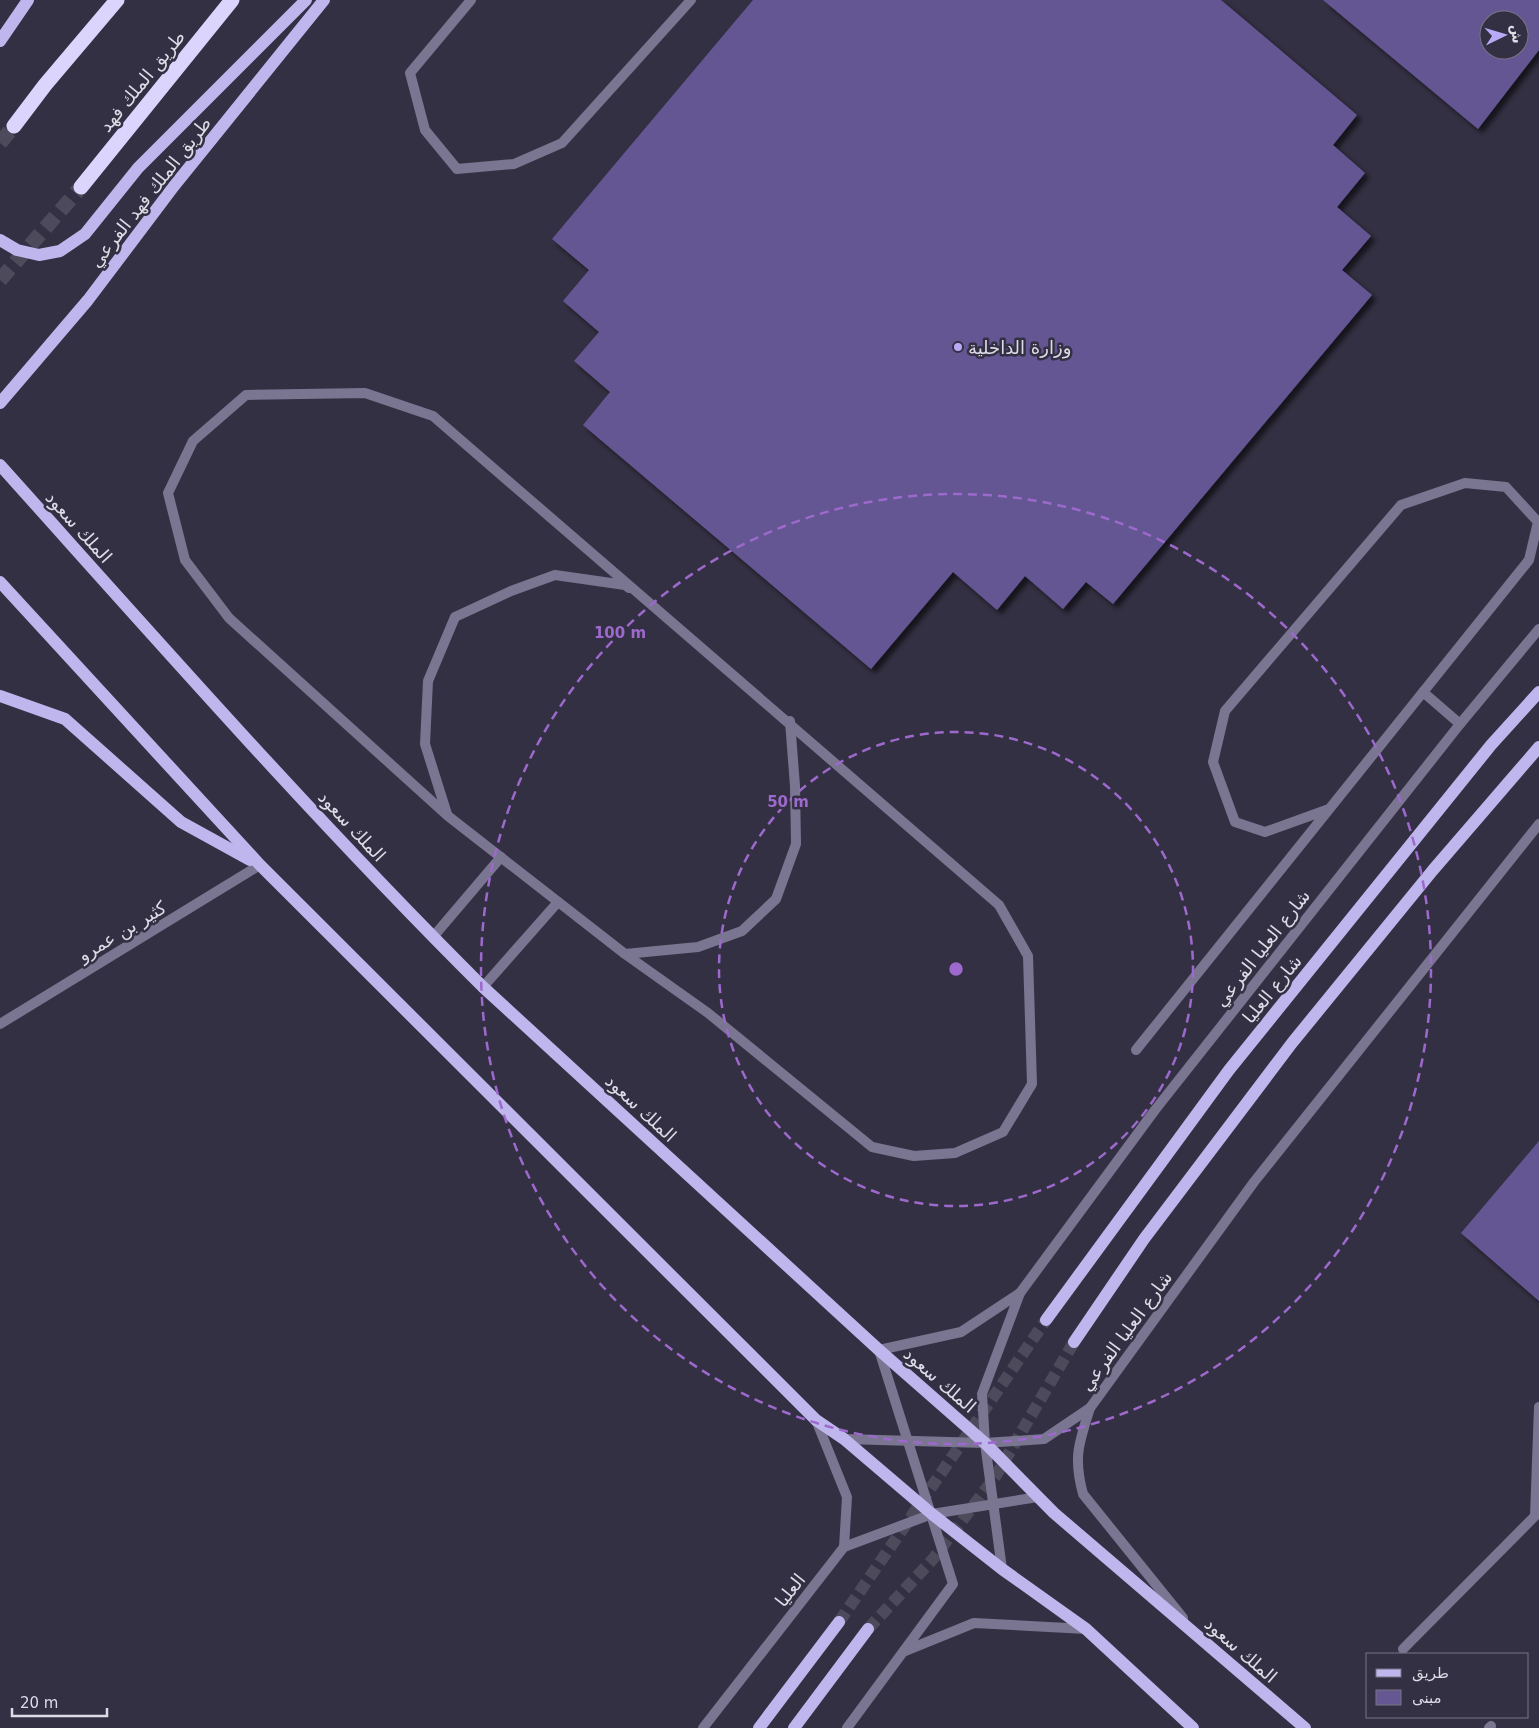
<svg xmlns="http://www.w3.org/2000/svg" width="1539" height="1728" font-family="'DejaVu Sans','Noto Sans Arabic',sans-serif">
<defs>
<filter id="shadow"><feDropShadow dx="4.5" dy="4.5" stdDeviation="2.5" flood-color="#0009"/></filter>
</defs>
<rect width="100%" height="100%" fill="#343043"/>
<g fill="#645792" fill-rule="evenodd" filter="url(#shadow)">
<polygon points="753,0 1221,0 1357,115 1333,145 1365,173 1337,207 1371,236 1342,270 1372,295 1113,604 1086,582 1063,609 1025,576 997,610 953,572 871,669 583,425 610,392 574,361 599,332 563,301 589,270 552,239"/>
<path d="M1323 0H1539V50L1478 129ZM1489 20H1519V50H1489Z"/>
<polygon points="1539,1141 1539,1301 1461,1233"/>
</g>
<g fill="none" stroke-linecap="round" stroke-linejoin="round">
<g stroke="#4d4a5c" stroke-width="12" stroke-dasharray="12 6" stroke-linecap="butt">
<polyline points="839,1622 1046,1320"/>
<polyline points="868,1629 933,1559 995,1477 1074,1342"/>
</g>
<g stroke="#4d4a5c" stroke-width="15" stroke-dasharray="15 8" stroke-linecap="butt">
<polyline points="0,143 14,126"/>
<polyline points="0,280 81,187"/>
</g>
<g stroke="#7a7591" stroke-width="10">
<polyline points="471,0 410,73 425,130 457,169 514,164 562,143 691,0"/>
<polygon points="365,393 433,416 999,905 1028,956 1032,1084 1003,1132 955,1153 914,1156 872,1147 708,1013 625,954 448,816 229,618 185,560 168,493 193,441 246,395"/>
<polyline points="1423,692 1460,724"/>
<polyline points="447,814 425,744 428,681 455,617 511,591 555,575 625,585 629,588"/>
<polyline points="433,937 501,857"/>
<polyline points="625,954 698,947 742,931 776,899 796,844 795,786 790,721"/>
<polyline points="483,987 558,902"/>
<polyline points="1136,1050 1529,560 1538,522 1506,487 1465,483 1401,505 1225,711 1213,762 1235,822 1265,832 1329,809"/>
<polyline points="1403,1649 1535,1516 1539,1407"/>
<polyline points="1489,1728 1491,1726"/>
</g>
<polyline stroke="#7a7591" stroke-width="10" points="0,1024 260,865"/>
<g stroke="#7a7591" stroke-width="10">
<path d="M1090 1408C1079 1443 1073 1457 1083 1494L1183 1618"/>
<polyline points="816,1420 847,1497 844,1547"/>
<polyline points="844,1439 985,1443 1044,1439 1090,1408 1254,1182 1539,824"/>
<polyline points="1002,1569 985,1443 982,1394 1020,1293 1155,1110 1460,724 1539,629"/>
<polyline points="905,1651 974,1623 1086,1629"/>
<polyline points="703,1728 844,1547 932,1514 1038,1497"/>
<polyline points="847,1728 953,1584 879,1350 961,1332 1020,1293"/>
</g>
<g stroke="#c0b6ee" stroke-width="12">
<polyline points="0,41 28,0"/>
<polyline points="0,240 17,250 39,255 60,251 85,234 138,168 306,0"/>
<polyline points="0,403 88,300 174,186 324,0"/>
<path d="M0 465C158 641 315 820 483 987L879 1350 985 1443 1054 1513 1305 1728"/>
<polyline points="0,582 260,865 816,1420 844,1439 932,1514 1002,1569 1086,1629 1193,1728"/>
<polyline points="0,696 65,719 181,822 250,860"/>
<polyline points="1046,1320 1229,1070 1491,745 1539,692"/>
<polyline points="1074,1342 1144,1239 1292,1043 1433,870 1539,747"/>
<polyline points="759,1728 839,1622"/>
<polyline points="794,1728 868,1629"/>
</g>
<g stroke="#dbd5fd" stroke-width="15">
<polyline points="14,126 45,85 117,0"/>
<polyline points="81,187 232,0"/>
</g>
</g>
<g fill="none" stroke="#9d69cd" stroke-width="2.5" stroke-dasharray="9 6">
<circle cx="956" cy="969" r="237"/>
<circle cx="956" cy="969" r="475"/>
</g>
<circle fill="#b9aaf7" stroke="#343043" stroke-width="2" cx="958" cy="347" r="5"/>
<g text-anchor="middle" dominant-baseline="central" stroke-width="5" stroke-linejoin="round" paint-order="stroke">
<g font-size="18" fill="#dddbe7" stroke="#343043">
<text transform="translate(142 81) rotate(-51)">طريق الملك فهد</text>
<text transform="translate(150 192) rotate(-52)">طريق الملك فهد الفرعي</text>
<text transform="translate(79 527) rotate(48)">الملك سعود</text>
<text transform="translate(352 826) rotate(47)">الملك سعود</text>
<text transform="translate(122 931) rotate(-31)">كثير بن عمرو</text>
<text transform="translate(1262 948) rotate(-52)">شارع العليا الفرعي</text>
<text transform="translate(1272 989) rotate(-51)">شارع العليا</text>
<text transform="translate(641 1108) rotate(43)">الملك سعود</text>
<text transform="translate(1126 1331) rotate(-54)">شارع العليا الفرعي</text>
<text transform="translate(940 1380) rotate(41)">الملك سعود</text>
<text transform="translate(790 1590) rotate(-52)">العليا</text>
<text transform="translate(1241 1650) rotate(41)">الملك سعود</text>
</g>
<g font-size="18" fill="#dddbe7" stroke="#343043" text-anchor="start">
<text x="968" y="347">وزارة الداخلية</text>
</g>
</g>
<circle cx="956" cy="969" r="8" fill="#9d69cd" stroke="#343043" stroke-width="2.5"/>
<g font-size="15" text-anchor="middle" font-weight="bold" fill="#9d69cd" stroke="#343043" stroke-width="5" stroke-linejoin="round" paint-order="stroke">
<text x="620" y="638">100 m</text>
<text x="788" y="807">50 m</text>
</g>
<rect x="1366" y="1653" width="162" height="65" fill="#343043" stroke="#787485"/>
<rect x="1376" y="1669" width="25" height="8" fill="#c0b6ee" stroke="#787485"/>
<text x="1412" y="1678" font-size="15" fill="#dddbe7">طريق</text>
<rect x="1376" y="1690" width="25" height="15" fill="#645792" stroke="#787485"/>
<text x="1412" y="1703" font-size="15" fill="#dddbe7">مبنى</text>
<g transform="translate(1504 35) rotate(85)"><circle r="24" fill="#343043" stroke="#787485"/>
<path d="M0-4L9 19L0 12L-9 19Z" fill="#b9aaf7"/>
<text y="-8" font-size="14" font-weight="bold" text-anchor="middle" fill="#dddbe7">ش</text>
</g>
<path d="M12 1708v8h95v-8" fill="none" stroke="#dddbe7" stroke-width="2.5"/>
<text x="20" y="1708" font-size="15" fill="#dddbe7" stroke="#343043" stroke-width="4" paint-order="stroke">20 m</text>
</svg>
